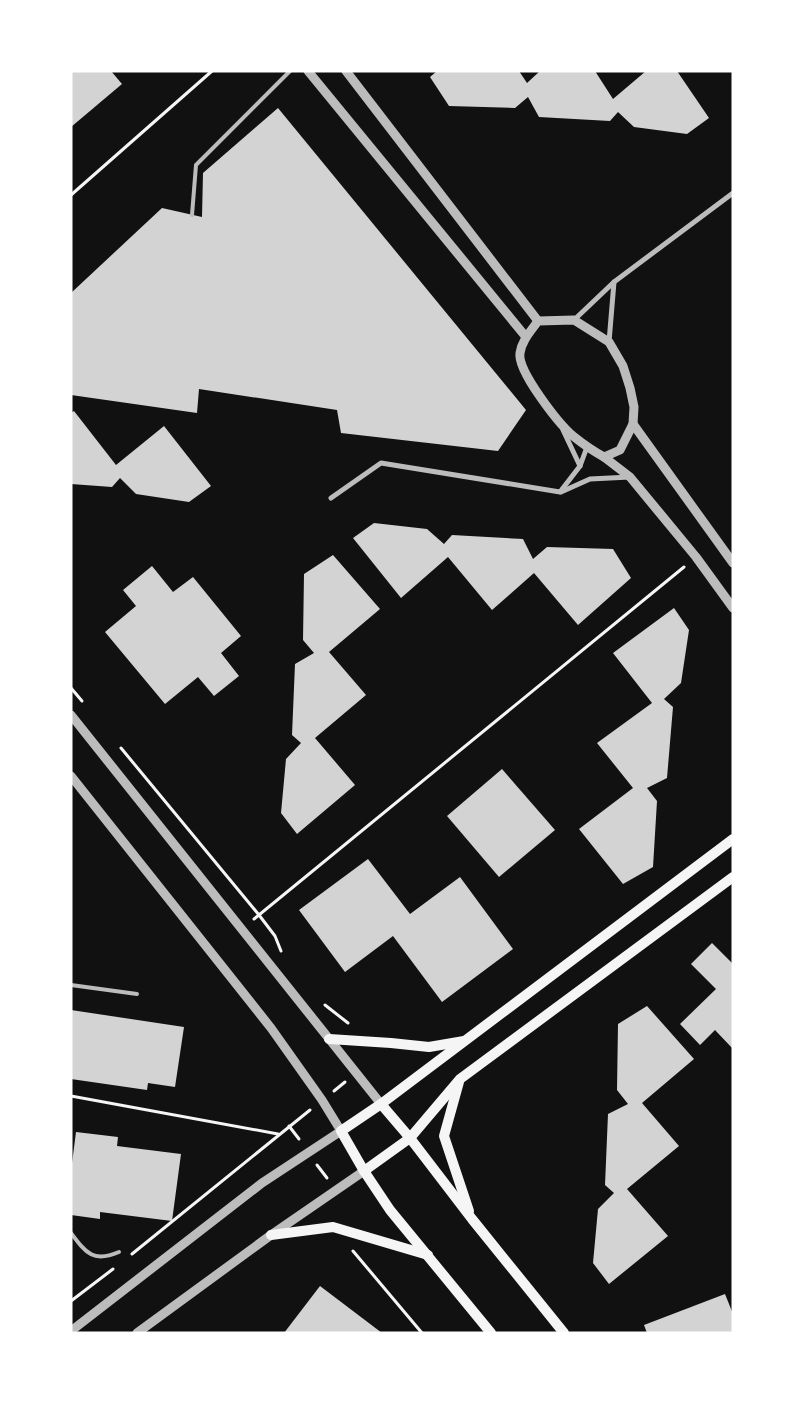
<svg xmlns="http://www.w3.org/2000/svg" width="804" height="1404" font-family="'Fira Sans',sans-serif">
<rect width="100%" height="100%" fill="#111"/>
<g fill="#d3d3d3">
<polygon points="71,71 111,71 122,84 71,127"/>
<polygon points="437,71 519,71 527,83 540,71 595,71 613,99 646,71 677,71 709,118 687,134 634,127 618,112 610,121 539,117 528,97 515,108 449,106 430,77"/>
<polygon points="278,108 526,410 498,451 341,433 337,410 199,389 197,413 71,395 71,293 162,208 202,217 203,173"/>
<polygon points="74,411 116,465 164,426 211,486 189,502 136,494 120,478 112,487 71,484 71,413"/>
<polygon points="374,523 427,529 444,544 452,535 523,539 533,559 547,547 613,549 631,578 578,625 534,573 492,610 448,557 401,598 353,538"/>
<polygon points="333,555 380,609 329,652 366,695 315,738 355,785 297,834 281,813 286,759 301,743 292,735 295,664 314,653 303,640 304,574"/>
<polygon points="152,566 173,592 193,577 241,636 221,653 239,676 214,696 198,677 165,704 105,632 136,606 123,590"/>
<polygon points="674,608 689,630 681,683 664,699 673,707 667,778 647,788 657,801 653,867 623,884 579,829 633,788 597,743 652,703 613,653"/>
<polygon points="502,769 555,830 499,877 447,816"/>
<polygon points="368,859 410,914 460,877 513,949 442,1002 393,936 345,972 299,910"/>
<polygon points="712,943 733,964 733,1049 715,1030 700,1045 680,1024 716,989 691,964"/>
<polygon points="647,1006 694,1059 642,1103 679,1146 627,1189 668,1236 609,1284 593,1263 598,1209 614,1193 605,1185 608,1114 628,1104 617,1090 618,1024"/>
<polygon points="71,1010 184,1027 175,1087 148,1083 147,1090 71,1079"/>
<polygon points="76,1132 118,1137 117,1146 181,1154 172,1221 100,1212 100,1219 71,1215 71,1171"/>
<polygon points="320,1286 382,1333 284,1333"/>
<polygon points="725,1294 733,1314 733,1333 647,1333 644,1325"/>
</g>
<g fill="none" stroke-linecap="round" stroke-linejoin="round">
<g stroke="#f5f5f5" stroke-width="3">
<polyline points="71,195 212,71"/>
<polyline points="71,688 82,701"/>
<polyline points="121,748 259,915 275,936 281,951"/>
<polyline points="254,919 684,567"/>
<polyline points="325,1005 348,1023"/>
<polyline points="334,1091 345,1082"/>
<polyline points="71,1096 278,1134"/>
<polyline points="289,1126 299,1139"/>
<polyline points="317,1165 327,1178"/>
<polyline points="353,1251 422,1333"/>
<polyline points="132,1254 310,1110"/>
<polyline points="71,1301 113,1269"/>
</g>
<g stroke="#bcbcbc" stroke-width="4">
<polyline points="192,215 196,165 290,71"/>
<polyline points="71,985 137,994"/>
<path d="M71 1233C86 1253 93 1263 119 1252"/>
</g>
<g stroke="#bcbcbc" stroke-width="5">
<polyline points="574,320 614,282 733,193"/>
<polyline points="609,342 614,282"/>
<polyline points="563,430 580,466"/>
<polyline points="561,492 590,479 630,477"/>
<polyline points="331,498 381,463 560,492 580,466 587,447"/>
</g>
<g stroke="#bcbcbc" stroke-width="9">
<polyline points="308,71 526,337"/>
<polyline points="346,71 538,321"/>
<path d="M574 320 609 342 623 366 630 388 634 407 633 424 620 450 604 457C593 451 583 444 573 436 559 424 517 371 520 353 522 340 531 331 538 321Z"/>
<polyline points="633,424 733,563"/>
<polyline points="604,457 630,477 696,557 733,608"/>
<polyline points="71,715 381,1104"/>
<polyline points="71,776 271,1028 322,1100 341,1131 262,1183 71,1331"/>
<polyline points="137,1333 271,1235 364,1171"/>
</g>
<g stroke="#f5f5f5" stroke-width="10">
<polyline points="329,1039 391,1043 429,1047 464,1041"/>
<polyline points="459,1082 444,1136 469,1211"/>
<polyline points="381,1104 410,1138 472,1219 564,1333"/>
<polyline points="364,1171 410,1138 460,1079 733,877"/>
<polyline points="271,1235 333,1227 428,1255"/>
<polyline points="491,1333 390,1210 364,1171 341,1131 381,1104 733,839"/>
</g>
</g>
<rect width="804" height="1404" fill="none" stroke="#ffffff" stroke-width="145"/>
</svg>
